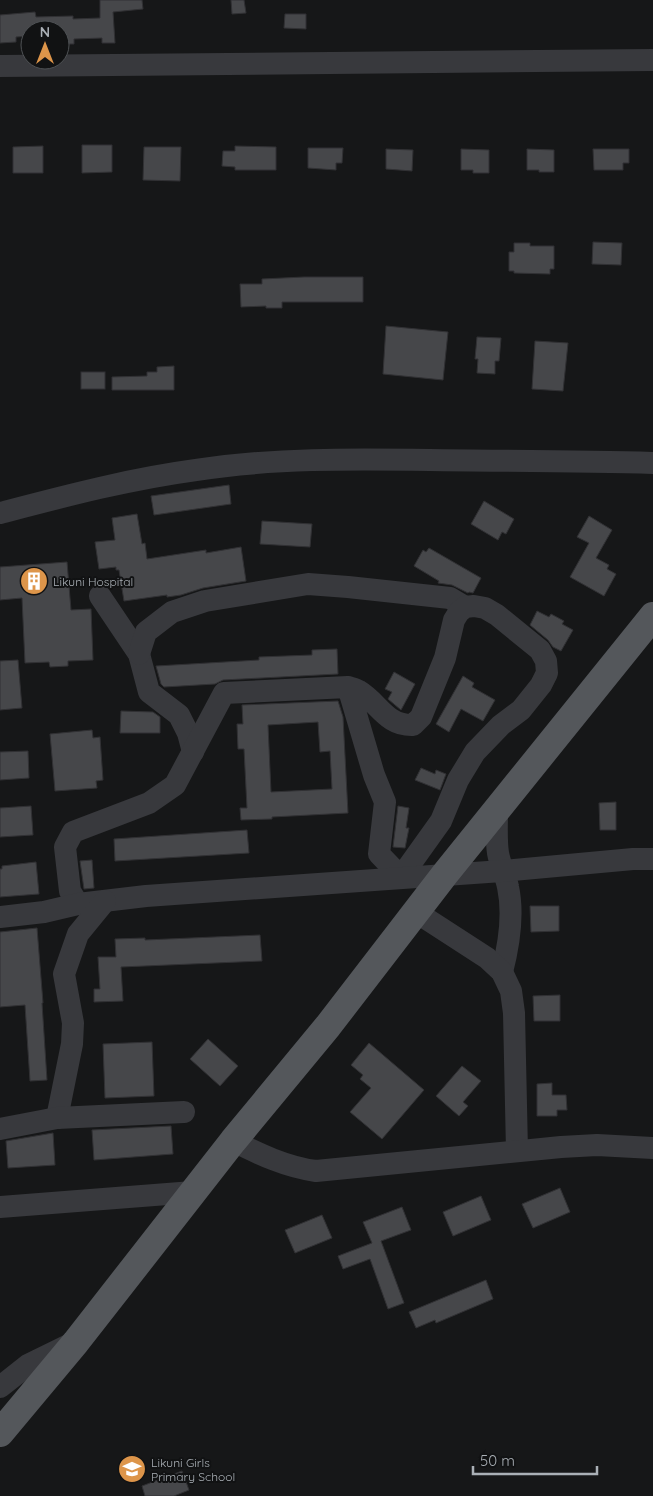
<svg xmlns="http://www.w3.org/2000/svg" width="653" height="1496" font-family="Quicksand,sans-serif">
<rect width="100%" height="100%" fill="#161718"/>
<g fill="#46474a" stroke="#313134" fill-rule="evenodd">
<polygon points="100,0 142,0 143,9 113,12 115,43 102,43 102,38 74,39 74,44 60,44 60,30 30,30 30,36 16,37 16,42 0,43 0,15 35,12 36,17 73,16 73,19 100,18"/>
<polygon points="231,0 244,0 246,13 232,14"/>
<polygon points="285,14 306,14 306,29 284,28"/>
<polygon points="82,145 112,145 112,172 82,173"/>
<polygon points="43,146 43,173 13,173 13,147"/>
<polygon points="235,146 276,147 276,170 235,170 235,167 222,166 223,151 235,151"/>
<polygon points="144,147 181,147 180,181 143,180"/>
<polygon points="308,148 343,148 342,163 336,163 336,170 308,168"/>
<polygon points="386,149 413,150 412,171 386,169"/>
<polygon points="461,149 489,150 489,173 473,173 473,170 461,170"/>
<polygon points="527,149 554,150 554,172 539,172 539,170 527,170"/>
<polygon points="593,149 629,149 629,163 623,163 623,170 594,170"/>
<polygon points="593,242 622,243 621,265 592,264"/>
<polygon points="514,243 530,243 530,246 554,246 554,269 550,269 550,274 514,273 514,271 509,271 509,252 514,252"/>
<polygon points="304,277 363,277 363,302 282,302 282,308 266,308 266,306 241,307 240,284 262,284 262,279"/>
<polygon points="386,326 448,332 443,380 383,374"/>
<polygon points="477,337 501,338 499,361 495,361 495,374 477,373 478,359 475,359"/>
<polygon points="535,341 568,343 563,391 532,389"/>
<polygon points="174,366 174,390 112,390 112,377 147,376 147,372 157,372 157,367"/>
<rect x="81" y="372" width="24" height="17"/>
<polygon points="229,485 231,504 154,515 151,496"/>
<polygon points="484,501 514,519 506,534 502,532 498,540 471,524"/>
<polygon points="137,514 142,544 145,543 147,559 206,550 206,553 241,547 246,581 203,588 181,595 167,597 167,595 124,601 119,570 116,570 116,567 99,569 95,542 115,540 112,518"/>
<polygon points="589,516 612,530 596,558 609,565 607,569 616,574 604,596 570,577 589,543 577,537"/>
<polygon points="262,521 312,524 310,547 260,544"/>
<polygon points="429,548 481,578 473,593 469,592 468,593 452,585 438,583 439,581 414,566 423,550 426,552"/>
<polygon points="67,562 71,610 91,609 93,660 68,661 68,666 50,667 49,662 25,663 22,598 0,600 0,567"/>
<polygon points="537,611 549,617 551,614 564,621 562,624 573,630 561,651 553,647 548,640 530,625"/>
<polygon points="337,649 338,674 223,680 215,684 164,687 161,684 156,666 259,660 259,657 312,655 312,650"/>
<polygon points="18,660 22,708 0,710 0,661"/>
<polygon points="394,672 415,684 401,710 388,699 392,692 385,689"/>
<polygon points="463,676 474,683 472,687 495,700 483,721 461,709 449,732 436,724"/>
<path d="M338 701 343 717 348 813 272 817V819L241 820 240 808H247L244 749H238L237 724H243L242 705ZM318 722 320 752 330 751 332 789 271 792 268 725Z"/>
<polygon points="121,711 153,712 160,717 160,733 120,733"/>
<polygon points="92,730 93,738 100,737 103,780 96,781 97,788 55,791 50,734"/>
<polygon points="28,751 29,778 0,780 0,752"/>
<polygon points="421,768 435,774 436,770 446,774 440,790 415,780"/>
<polygon points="616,802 616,830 600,830 599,803"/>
<polygon points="31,806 33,835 0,837 0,808"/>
<polygon points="398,806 409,808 406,828 409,828 405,848 393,847"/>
<polygon points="247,830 249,853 115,861 114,839"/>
<polygon points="92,860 94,888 84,889 80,861"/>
<polygon points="36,862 39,894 0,897 0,869 2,869 2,866"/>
<polygon points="530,906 559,906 559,931 531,932"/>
<polygon points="37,928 43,1003 42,1003 47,1080 30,1081 25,1005 0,1007 0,932"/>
<polygon points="260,935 262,961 121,967 123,1001 94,1002 94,989 100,989 98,957 116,957 115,939 145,938 145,940"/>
<polygon points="560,995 560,1021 534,1021 533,996"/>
<polygon points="208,1039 238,1066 220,1086 190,1059"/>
<polygon points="152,1042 154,1096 105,1098 103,1044"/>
<polygon points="369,1043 424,1090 382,1139 350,1112 371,1088 360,1079 363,1075 351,1065"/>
<polygon points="462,1066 481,1081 463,1102 468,1106 459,1116 436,1096"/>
<polygon points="552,1083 552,1095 566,1095 567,1110 557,1110 557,1116 537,1116 537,1084"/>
<polygon points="171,1126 173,1154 94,1160 92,1130"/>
<polygon points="53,1133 55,1165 8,1168 6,1141"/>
<polygon points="560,1188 570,1212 533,1228 522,1204"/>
<polygon points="481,1196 491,1220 453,1236 443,1212"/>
<polygon points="402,1207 411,1230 381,1241 404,1303 388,1309 370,1259 343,1269 338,1256 372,1243 363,1222"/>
<polygon points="322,1215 332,1238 295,1253 285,1230"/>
<polygon points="486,1280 493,1299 436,1323 435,1320 416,1328 409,1312"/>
<polygon points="182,1471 189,1490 174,1496 145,1496 142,1486"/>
</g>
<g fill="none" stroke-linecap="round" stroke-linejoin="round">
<g stroke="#38393d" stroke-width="22">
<polyline points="0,66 653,60"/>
<path d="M0 513C65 496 129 479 196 470 273 458 351 459 430 460 504 461 579 461 653 463"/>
<polyline points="100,596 139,654 149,692 179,715 188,733 193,752"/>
<polyline points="139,654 146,632 172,612 205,601 308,584 348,587 450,598 465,607"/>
<path d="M497 811C497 825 496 840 498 853 500 865 506 876 508 887 514 915 509 945 502 972"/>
<path d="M78 904 70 891 65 847 73 832 149 803 175 785 224 693 348 687C351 688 356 689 359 691 379 703 386 726 413 725L421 717 445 658 454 620 459 612 465 607 474 606 485 608 497 615 540 650 546 661 547 673 541 685 521 710 501 725 475 752 458 780 441 821 401 877 379 854 385 802 374 775 348 687"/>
<polyline points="416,912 487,958 502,972 511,991 514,1013 517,1151"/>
<polyline points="0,917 44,912 78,904 146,896 502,871 633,859 653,859"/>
<polyline points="57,1118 72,1044 73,1023 64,974 78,934 105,901"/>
<polyline points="0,1129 57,1118 184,1112"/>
<path d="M233 1141C259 1154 286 1167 316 1171L561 1147 597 1145 653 1148"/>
<polyline points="0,1207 193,1192"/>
<polyline points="0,1387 28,1365 75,1342"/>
</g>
<polyline stroke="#54575b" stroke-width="28" points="0,1433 76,1342 233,1141 328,1026 445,874 653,616"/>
</g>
<defs>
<g id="building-disc" transform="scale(1.4375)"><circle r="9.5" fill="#dd954a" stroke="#111213"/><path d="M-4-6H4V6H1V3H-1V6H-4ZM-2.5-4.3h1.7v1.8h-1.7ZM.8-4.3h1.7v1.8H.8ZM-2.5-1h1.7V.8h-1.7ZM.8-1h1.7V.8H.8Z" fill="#fff"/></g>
<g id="school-disc" transform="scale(1.4375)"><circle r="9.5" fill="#dd954a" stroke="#111213"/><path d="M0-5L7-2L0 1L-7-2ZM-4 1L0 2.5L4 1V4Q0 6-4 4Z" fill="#fff"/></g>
</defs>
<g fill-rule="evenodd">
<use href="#building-disc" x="34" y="581"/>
<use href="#school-disc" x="132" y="1469"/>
</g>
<g text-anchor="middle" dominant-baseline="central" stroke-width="4" stroke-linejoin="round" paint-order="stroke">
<g font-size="12" fill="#aab0b6" stroke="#111213" text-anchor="start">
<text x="53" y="581">Likuni Hospital</text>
<text x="151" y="1462">Likuni Girls<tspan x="151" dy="14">Primary School</tspan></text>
</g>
</g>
<g transform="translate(45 45)"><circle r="24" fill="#111213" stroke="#4e5154"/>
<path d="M0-4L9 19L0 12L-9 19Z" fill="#dd954a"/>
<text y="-8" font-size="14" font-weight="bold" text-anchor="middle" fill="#aab0b6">N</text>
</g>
<path d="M473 1466v8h124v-8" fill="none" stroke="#aab0b6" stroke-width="2.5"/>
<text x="480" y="1466" font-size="15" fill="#aab0b6" stroke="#111213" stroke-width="4" paint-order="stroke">50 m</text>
</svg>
